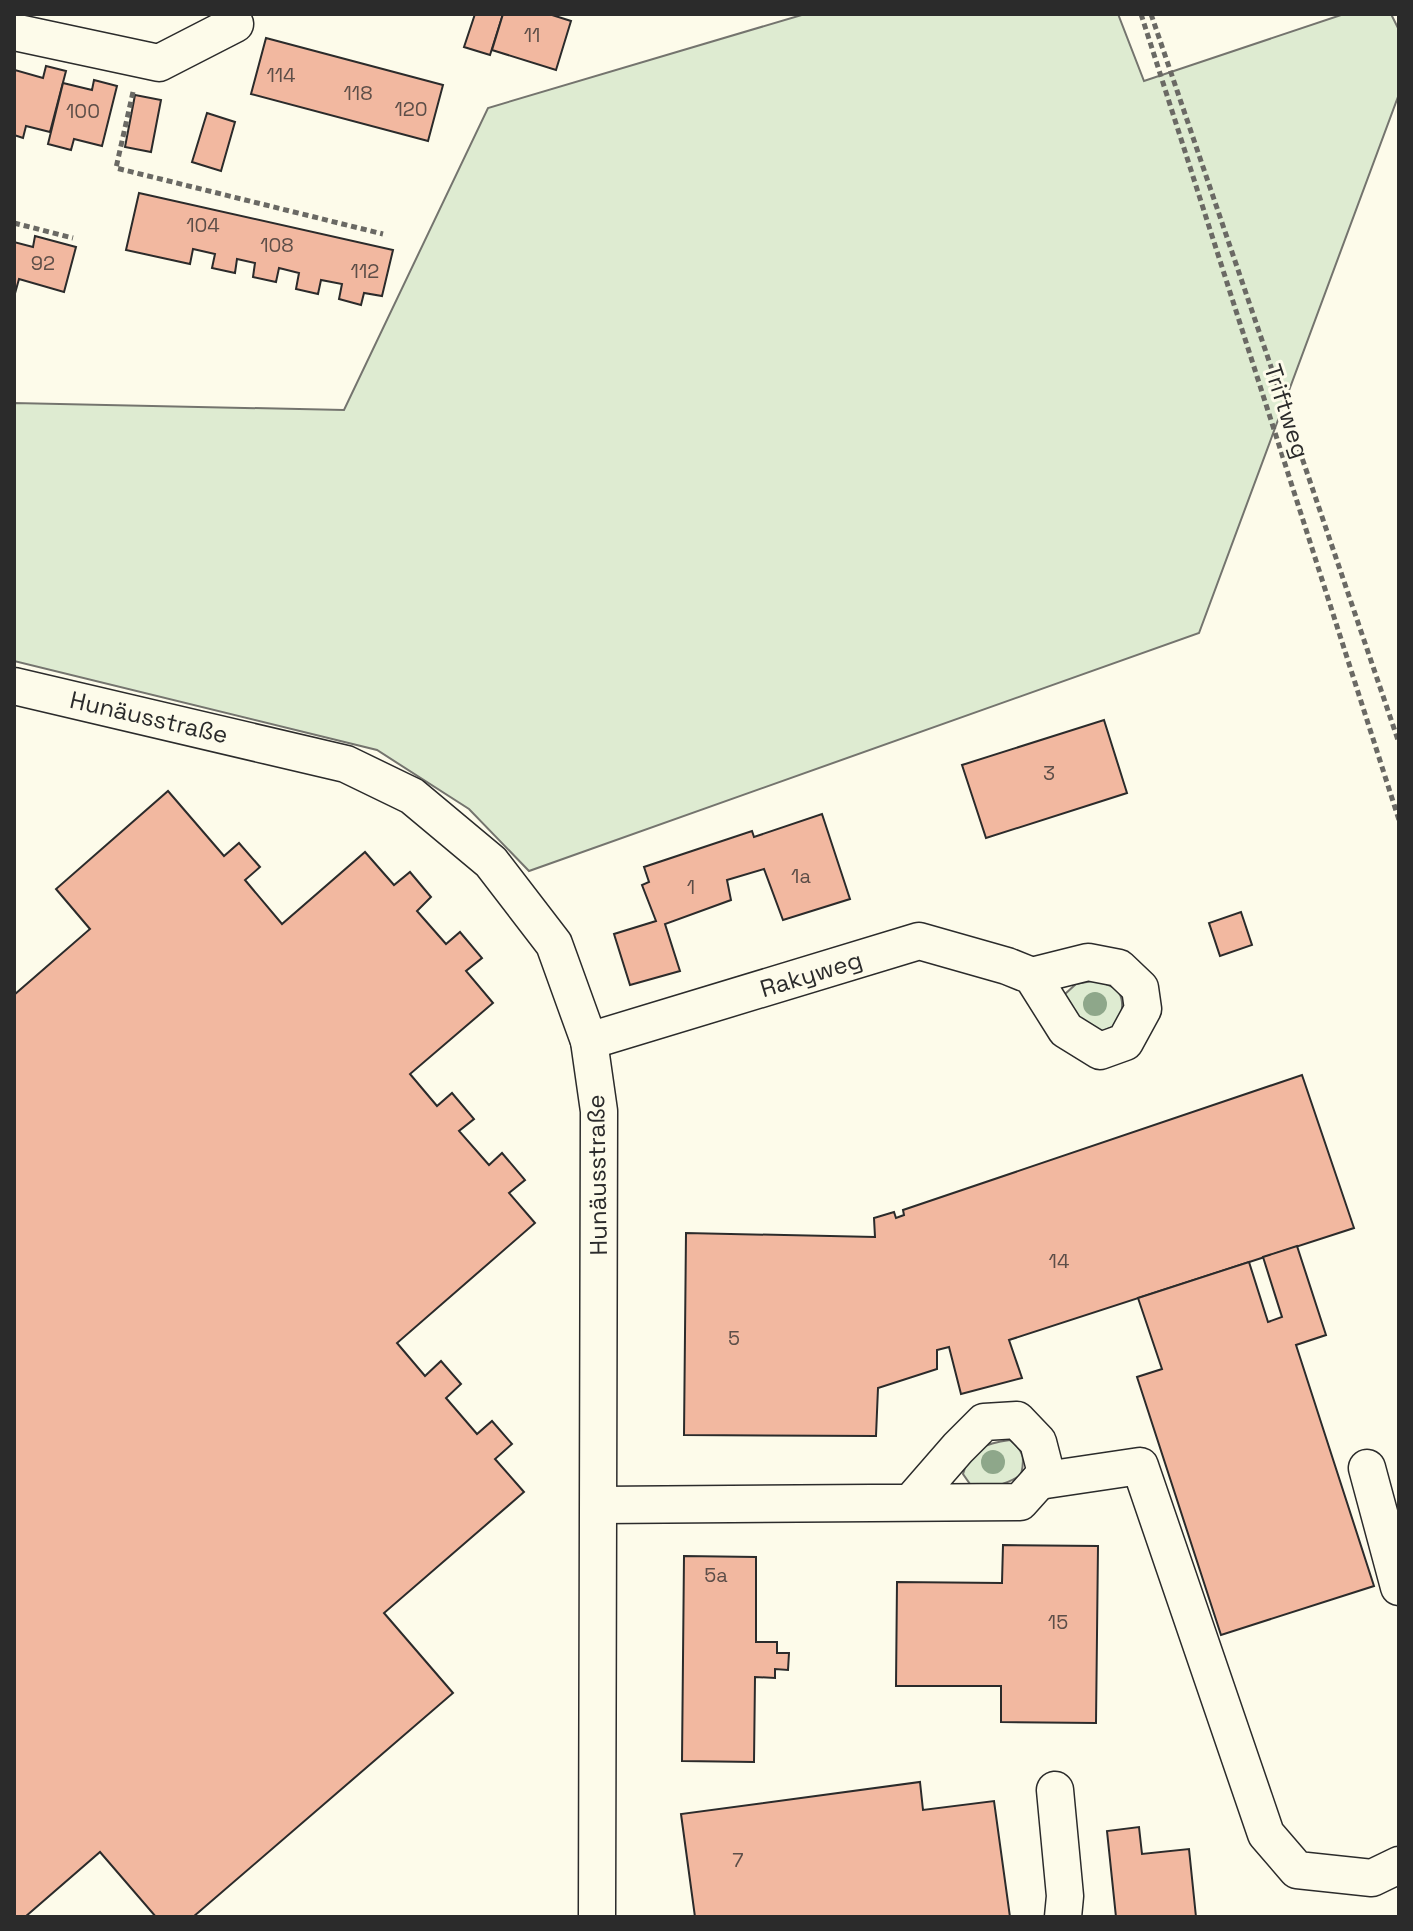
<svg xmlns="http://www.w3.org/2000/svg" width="1413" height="1931" font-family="'Space Grotesk',sans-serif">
<rect width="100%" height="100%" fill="#fdfbea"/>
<g fill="#deebd1" stroke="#74746e" stroke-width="2">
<polygon points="805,14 1118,14 1144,81 1344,14 1391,14 1399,30 1399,94 1199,633 529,871 469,809 377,750 14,661 14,403 344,410 488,108"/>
<path d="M1092 981C1121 985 1127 996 1119 1024L1103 1031 1085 1028 1064 995 1076 984Z"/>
<path d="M1010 1440C1024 1451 1025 1458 1021 1475 1002 1487 992 1487 970 1484L963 1474C969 1449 986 1443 1010 1440Z"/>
</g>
<g fill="#f2b8a0" stroke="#2b2b2b" stroke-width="2">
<polygon points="475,14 503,14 490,55 464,47"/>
<polygon points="503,14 549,14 571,21 556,70 492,50"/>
<polygon points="266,38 443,85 428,141 251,94"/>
<polygon points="46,66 66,71 50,132 26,126 23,138 14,135 15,70 43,78"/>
<polygon points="94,80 117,86 102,146 74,139 71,150 48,144 63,83 92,90"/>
<polygon points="135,95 161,100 151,152 125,147"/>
<polygon points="207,113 235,122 221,171 192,162"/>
<polygon points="139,193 393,250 382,296 364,293 361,305 339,299 342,284 321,280 318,294 296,289 299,273 279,268 276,282 253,277 255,263 237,259 235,273 212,268 215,254 193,249 190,264 126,250"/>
<polygon points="35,236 76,247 64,292 19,279 14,297 14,242 33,247"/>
<polygon points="1104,720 1127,793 986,838 962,765"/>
<polygon points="168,791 224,856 239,843 260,867 245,880 282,924 365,852 394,885 410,872 431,897 417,911 446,944 460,932 482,958 466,971 493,1003 410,1074 437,1106 452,1093 474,1119 459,1131 489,1165 502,1153 525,1180 509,1193 535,1223 397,1343 425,1376 441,1361 461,1384 446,1398 477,1434 492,1421 512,1444 495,1459 524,1492 384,1613 453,1693 193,1917 156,1917 100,1852 25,1917 14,1917 14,995 90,929 56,889"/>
<polygon points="822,814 850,899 783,920 764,869 727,880 731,900 665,924 680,971 630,985 614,934 656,921 642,885 649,882 644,867 752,831 754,837"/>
<polygon points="1241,912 1252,945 1220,956 1209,923"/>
<polygon points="1302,1075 1354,1228 1009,1340 1022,1378 961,1394 949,1347 937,1350 937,1369 878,1388 876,1436 684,1435 686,1233 875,1237 874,1218 894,1212 896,1218 904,1215 903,1210"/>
<polygon points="1297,1246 1326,1335 1296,1345 1374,1586 1221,1635 1137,1377 1162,1369 1138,1298 1249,1262 1268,1322 1282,1317 1263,1257"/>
<polygon points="1003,1545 1098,1546 1096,1723 1001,1722 1001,1686 896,1686 897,1582 1002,1583"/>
<polygon points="684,1556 756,1557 756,1642 777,1642 777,1653 789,1653 788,1670 775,1669 775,1678 755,1677 754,1762 682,1761"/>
<polygon points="920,1782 923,1810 994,1801 1010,1917 695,1917 681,1814"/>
<polygon points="1139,1827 1142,1854 1189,1849 1196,1917 1116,1917 1107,1831"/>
</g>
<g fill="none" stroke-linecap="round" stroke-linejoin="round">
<g stroke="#2b2b2b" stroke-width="39">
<g id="minor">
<polyline points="14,32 159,63 235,24"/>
<polyline points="14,686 346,764 412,796 491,862 554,944 589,1041 599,1111 597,1917"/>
<polyline points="589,1041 919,941 1007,966 1032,976 1066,1030 1100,1051 1125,1042 1143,1009 1140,988 1119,968 1088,962 1032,976"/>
<polyline points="1367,1468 1399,1587"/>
<polyline points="1039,1481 1140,1466 1266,1834 1297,1870 1372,1878 1399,1865"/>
<polyline points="599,1505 1020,1502 1046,1473 1038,1442 1017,1420 984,1422 958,1448 911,1502"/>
<polyline points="1055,1790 1065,1896 1063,1917"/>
</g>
</g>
<g stroke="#6a6964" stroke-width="5" stroke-dasharray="6 4" stroke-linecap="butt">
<polyline points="1141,14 1399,820"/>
<polyline points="1151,14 1399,743"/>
<polyline points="133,92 116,168 383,234"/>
<polyline points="14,223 73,238"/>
</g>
<use href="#minor" stroke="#fdfbea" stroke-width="36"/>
</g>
<g fill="#8ea78a">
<circle cx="1095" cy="1004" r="12"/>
<circle cx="993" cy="1462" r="12"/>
</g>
<g text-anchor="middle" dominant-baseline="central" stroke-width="6" stroke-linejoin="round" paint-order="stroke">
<g font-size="20" fill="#5d4e48">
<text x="532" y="35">11</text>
<text x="281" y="75">114</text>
<text x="358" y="93">118</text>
<text x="411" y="109">120</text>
<text x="83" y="111">100</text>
<text x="203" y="225">104</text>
<text x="277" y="245">108</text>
<text x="43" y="263">92</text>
<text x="365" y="271">112</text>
<text x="1049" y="773">3</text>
<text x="801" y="876">1a</text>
<text x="691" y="887">1</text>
<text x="1059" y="1261">14</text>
<text x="734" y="1338">5</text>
<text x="716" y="1575">5a</text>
<text x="1058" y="1622">15</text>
<text x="738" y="1860">7</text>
</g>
<g font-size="24" fill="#2b2b2b" stroke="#fdfbea">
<text transform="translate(1287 411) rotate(72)">Triftweg</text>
<text transform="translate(149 717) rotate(13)">Hunäusstraße</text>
<text transform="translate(811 974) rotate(-17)">Rakyweg</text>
<text transform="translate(597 1175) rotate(-91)">Hunäusstraße</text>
</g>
</g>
<rect width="1413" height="1931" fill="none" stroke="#2b2b2b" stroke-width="32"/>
</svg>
